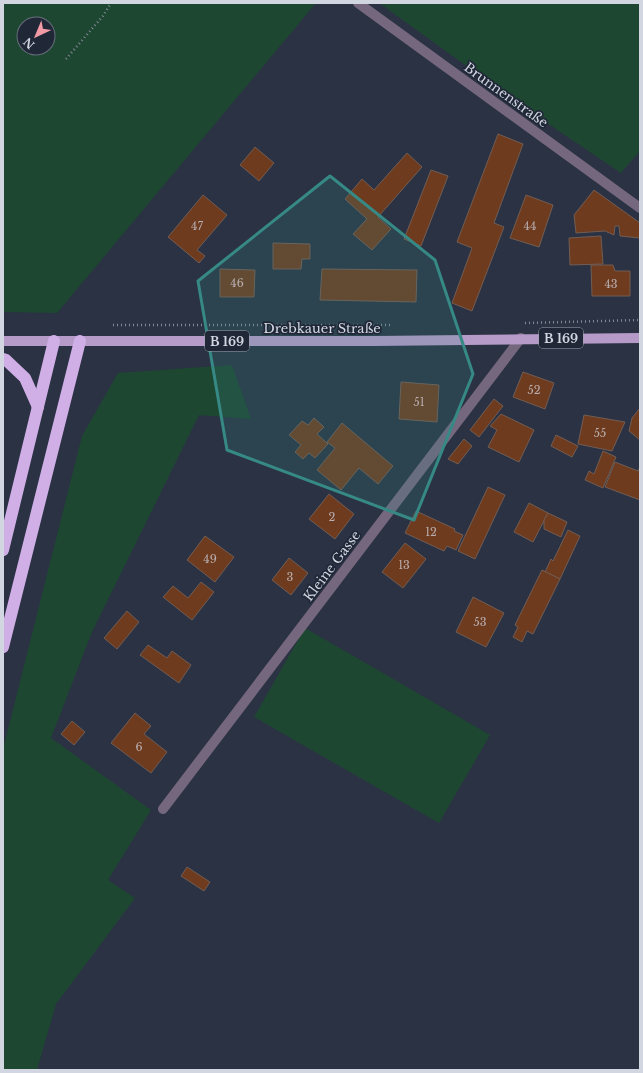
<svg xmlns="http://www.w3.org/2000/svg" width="643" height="1073" font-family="'Libre Baskerville',serif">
<rect width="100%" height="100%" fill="#2a3243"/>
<g fill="#1e4732" fill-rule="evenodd">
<path d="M3 3H316L57 313 3 312ZM24 24H48V48H24Z"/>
<polygon points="379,3 640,3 640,151 621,173 532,113"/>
<polygon points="232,365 251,419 199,415 92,632 51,738 151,810 108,880 135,898 56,1004 37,1070 3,1070 3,749 82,436 118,373"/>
<polygon points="305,628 490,735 439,823 254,717"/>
</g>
<g fill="#6f3b1f" stroke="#725d53">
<polygon points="498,134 523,144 494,223 504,227 472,311 452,303 472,248 457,242"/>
<polygon points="255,147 274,163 259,181 240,165"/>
<polygon points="407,153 422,167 378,217 391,229 372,250 353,234 367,219 345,199 362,179 374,190"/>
<polygon points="431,170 448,176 421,246 404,239"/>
<polygon points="594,190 640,223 640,238 620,236 619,226 615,226 614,235 605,231 576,233 574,215"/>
<polygon points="203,195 227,215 197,250 205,256 199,263 168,237"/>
<polygon points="526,195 553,205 539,247 510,238"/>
<polygon points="601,236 603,264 570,265 569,238"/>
<polygon points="273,243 310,244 310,259 302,259 301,269 273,269"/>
<polygon points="591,265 613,265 615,271 630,271 630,296 592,296"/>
<polygon points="220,269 255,270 254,297 220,297"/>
<polygon points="322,269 417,270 416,302 320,300"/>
<polygon points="523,372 554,383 545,409 513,397"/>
<polygon points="401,382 439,385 437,422 399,419"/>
<polygon points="494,399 503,406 479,437 470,430"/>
<polygon points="640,408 640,440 629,431 632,418"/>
<polygon points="501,414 534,430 519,462 488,447 497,430 490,426"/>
<polygon points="584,415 625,422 612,451 578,444"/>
<polygon points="314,418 324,427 317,434 328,444 315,458 309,453 303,459 295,452 301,445 289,435 302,421 308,425"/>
<polygon points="342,423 393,466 378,484 359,468 341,490 317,470 335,448 327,442"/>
<polygon points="556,435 578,446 572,457 551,446"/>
<polygon points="464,439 472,446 458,464 448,459"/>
<polygon points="603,451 616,457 603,488 585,480 589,471 594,474"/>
<polygon points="615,462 638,471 640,467 640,500 605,487"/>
<polygon points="488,487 505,495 475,559 458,551"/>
<polygon points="329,494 354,514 335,539 309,519"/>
<polygon points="529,503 548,513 533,542 514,532"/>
<polygon points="416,511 455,529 454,531 463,535 456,550 447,546 444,551 405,533"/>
<polygon points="548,513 567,522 561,537 544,529 544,520"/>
<polygon points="568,530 580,536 560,579 545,572 551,559 553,561"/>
<polygon points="205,536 234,557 215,582 187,560"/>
<polygon points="405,543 426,559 403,588 382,572"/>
<polygon points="289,558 308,573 291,595 272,580"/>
<polygon points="542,570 560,579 533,634 527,631 522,642 513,637 518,627 515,625"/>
<polygon points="201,582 214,592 192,620 163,597 173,586 188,598"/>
<polygon points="473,597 504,613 486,647 456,632"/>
<polygon points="127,611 139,622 117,649 104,638"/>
<polygon points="148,645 167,658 172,651 191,665 179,683 140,655"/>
<polygon points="135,713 151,726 144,734 167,752 151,773 111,743"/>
<polygon points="72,721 85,732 74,745 61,734"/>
<polygon points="187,867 210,882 204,891 181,876"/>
</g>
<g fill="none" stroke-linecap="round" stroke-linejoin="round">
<g stroke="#838997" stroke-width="2.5" stroke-dasharray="1 3" stroke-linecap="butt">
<polyline points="66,59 103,16 111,3"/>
<polyline points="525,323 640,320"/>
<polyline points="113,325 390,325"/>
</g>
<g stroke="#75677e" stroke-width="10">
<polyline points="358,3 640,208"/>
<polyline points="163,809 521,338"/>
</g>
<polyline stroke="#b69bc9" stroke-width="10" points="3,341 375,341 640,338"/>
<g stroke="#d0afe7" stroke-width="12">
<polyline points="3,359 6,360 25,378 38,407"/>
<polyline points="3,550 54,341"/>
<polyline points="3,647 80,341"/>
</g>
</g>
<path fill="#368985" fill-opacity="0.2" stroke="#368985" stroke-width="3" stroke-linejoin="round" d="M330 176 435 260 473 374 414 520 227 450 198 281Z"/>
<g text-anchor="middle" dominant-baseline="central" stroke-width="3.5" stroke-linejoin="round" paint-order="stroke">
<g font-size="11" fill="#b8afb0">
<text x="197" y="226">47</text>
<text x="530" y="226">44</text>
<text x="237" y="283">46</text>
<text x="611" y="284">43</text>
<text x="534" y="390">52</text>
<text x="419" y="402">51</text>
<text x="600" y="433">55</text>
<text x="332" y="517">2</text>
<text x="431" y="532">12</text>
<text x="210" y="559">49</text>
<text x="404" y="565">13</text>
<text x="290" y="577">3</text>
<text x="480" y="622">53</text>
<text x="139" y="747">6</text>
</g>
<g fill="#202838" stroke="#9ca2ae" stroke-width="1">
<rect x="539" y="328" width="44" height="20" rx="3"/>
<rect x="205" y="331" width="44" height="20" rx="3"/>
</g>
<g font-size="12" font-weight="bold" fill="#d1d6e1">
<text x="561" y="338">B 169</text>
<text x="227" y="341">B 169</text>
</g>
<g font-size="13" fill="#d1d6e1" stroke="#202838">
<text transform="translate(506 95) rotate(36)">Brunnenstraße</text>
<text x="322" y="328">Drebkauer Straße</text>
<text transform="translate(332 566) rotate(-53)">Kleine Gasse</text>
</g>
</g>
<rect width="643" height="1073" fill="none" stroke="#d1d6e1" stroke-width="8"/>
<g transform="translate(36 36) rotate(224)"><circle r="19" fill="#202838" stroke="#676e7c"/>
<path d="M0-3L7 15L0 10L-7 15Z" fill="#f39aa7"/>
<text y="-6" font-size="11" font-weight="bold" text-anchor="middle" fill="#d1d6e1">N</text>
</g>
</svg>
